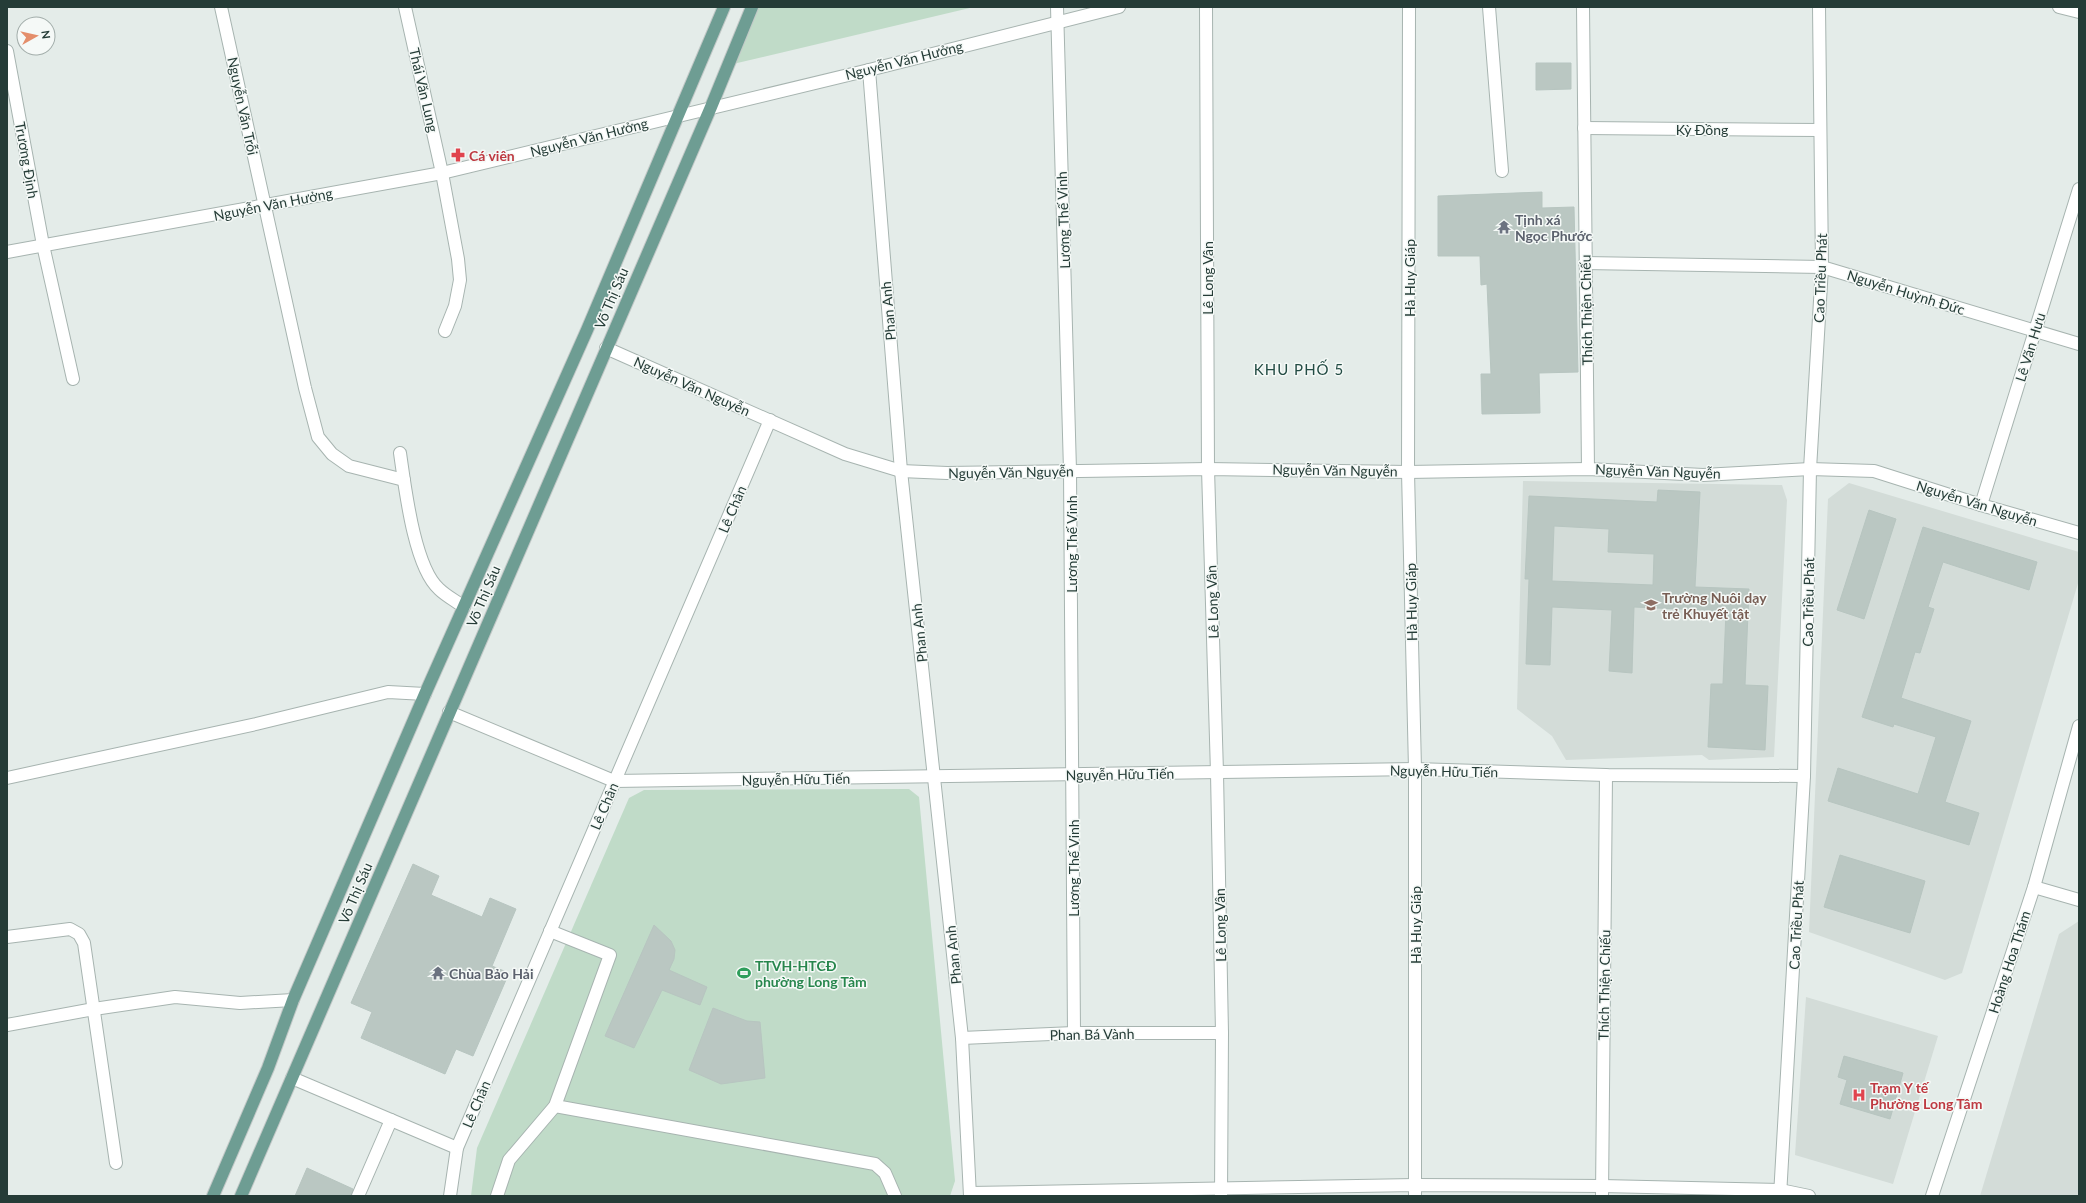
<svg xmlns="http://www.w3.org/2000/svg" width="2086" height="1203" font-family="Lato,sans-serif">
<rect width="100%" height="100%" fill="#e4ece9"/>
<g fill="#d3dcd8">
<polygon points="1523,481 1782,485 1787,500 1774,757 1709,760 1702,755 1566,760 1552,736 1517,709"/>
<polygon points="1849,483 2079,552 2079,580 1962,973 1945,980 1809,932 1828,499"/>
<polygon points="2079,921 2079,1196 1980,1196 2059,934"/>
<polygon points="1806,997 1938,1036 1893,1184 1795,1155"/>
</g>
<g fill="#c0dbc8">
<polygon points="759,7 974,7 733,64"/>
<polygon points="909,789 919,797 955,1181 950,1196 471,1196 477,1148 629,798 644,790"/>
</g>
<g fill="#bac7c2" stroke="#b7c5c0" fill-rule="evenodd">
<polygon points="1536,63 1571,63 1571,89 1536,90"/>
<polygon points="1542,192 1542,208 1574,207 1578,372 1539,373 1540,413 1482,414 1481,374 1491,374 1487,284 1481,285 1480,256 1438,256 1438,196"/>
<path d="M1658 490 1700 492 1695 587 1749 589 1745 685 1768 686 1765 750 1708 747 1711 684H1723L1726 611 1634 607 1632 673 1609 671 1612 610 1552 607 1550 665 1526 664 1529 579H1525L1529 496 1657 502ZM1554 526 1609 529 1608 552 1654 554 1653 585 1552 581Z"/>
<polygon points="1869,510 1896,519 1864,619 1837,610"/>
<polygon points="1923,527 2037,562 2029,590 1943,562 1928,607 1934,609 1920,653 1915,652 1901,698 1971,721 1945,802 1979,813 1969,845 1828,801 1838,768 1918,794 1936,737 1894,724 1893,727 1862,717"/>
<polygon points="1840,855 1925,881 1910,933 1824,907"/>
<polygon points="413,864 439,876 431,895 482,917 490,898 516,909 492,966 509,973 473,1056 456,1049 445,1074 361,1038 372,1012 351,1003"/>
<polygon points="654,925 671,941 675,950 674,959 669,970 707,987 700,1005 662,990 634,1048 605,1036"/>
<polygon points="713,1008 747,1021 760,1022 765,1078 721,1084 689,1070"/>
<polygon points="1844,1056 1903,1073 1890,1119 1840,1104 1847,1080 1838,1077"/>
<polygon points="307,1168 353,1189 351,1196 295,1196"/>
</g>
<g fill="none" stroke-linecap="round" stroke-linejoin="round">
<g stroke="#a7b4b0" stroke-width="14">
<g id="minor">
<polyline points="221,7 305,388 318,437 332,454 349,466 404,480"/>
<polyline points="405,7 442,173 458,259 460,280 455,306 445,331"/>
<polyline points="1057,7 1070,470 1074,1033"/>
<polyline points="1206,7 1208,469 1217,773 1222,1033 1221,1196"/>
<polyline points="1409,7 1408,472 1415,769 1415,1196"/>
<polyline points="1489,7 1502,171"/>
<polyline points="1583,7 1588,469"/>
<polyline points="2059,7 2079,12"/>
<polyline points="7,51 43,245 73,379"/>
<polyline points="869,70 901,471 962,1038 970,1196"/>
<polyline points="1584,128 1820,130"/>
<polyline points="7,252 442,173 869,70 1119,7"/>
<polyline points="1585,263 1822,267 2079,344"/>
<polyline points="606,348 845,454 901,471 947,473 1208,469 1408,472 1588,469 1703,475 1810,469 1874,471 1981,505 2079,533"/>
<path d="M400 453C405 487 414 567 439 589 446 596 456 601 464 607"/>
<polyline points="1981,505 2079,189"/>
<polyline points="449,712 614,781 1415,769 1606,775 1804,776"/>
<polyline points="7,778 256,724 388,692 425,694"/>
<polyline points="2034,887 2079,900"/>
<polyline points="7,937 70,929 79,934 84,943 116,1163"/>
<polyline points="7,1025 94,1009 175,997 240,1003 293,1000"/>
<polyline points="962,1038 1074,1033 1222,1033"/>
<polyline points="292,1078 457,1148"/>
<polyline points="555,1106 875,1164 885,1173 895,1196"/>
<polyline points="970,1193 1415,1185 1602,1186 1780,1190 1809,1196"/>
<polyline points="358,1196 391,1120"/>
<polyline points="450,1196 457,1148 770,420"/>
<polyline points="497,1196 509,1160 555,1106 610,955 550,931"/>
<polyline points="1602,1196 1606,775"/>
<polyline points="1780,1196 1804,776 1810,469 1822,267 1819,7"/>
<polyline points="1932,1196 2034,887 2079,726"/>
</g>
</g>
<g stroke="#c2c8c7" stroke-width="14">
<g id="major">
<polyline points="213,1196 268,1068 293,1000 425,694 587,330 724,7"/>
<polyline points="241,1196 711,107 752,7"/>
</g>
</g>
<use href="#minor" stroke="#fff" stroke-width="12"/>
<use href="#major" stroke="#6e9d93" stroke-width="12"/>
</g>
<defs>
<g id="pharmacy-bare" transform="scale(1.08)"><path d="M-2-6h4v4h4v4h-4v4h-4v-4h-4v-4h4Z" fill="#e0444e" stroke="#f5f9f7" stroke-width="2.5" paint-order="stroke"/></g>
<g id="temple-bare" transform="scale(1.08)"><path d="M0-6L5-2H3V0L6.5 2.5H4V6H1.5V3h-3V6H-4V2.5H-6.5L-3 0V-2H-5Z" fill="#6b7280" stroke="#f5f9f7" stroke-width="2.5" paint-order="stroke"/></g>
<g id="school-bare" transform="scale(1.08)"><path d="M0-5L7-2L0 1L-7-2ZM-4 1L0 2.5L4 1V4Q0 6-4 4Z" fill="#8d6e63" stroke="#f5f9f7" stroke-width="2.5" paint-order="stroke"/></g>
<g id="stadium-bare" transform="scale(1.08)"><path d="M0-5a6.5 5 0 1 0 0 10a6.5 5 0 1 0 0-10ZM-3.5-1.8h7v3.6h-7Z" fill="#2e9e5b" stroke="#f5f9f7" stroke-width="2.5" paint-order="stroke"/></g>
<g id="hospital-bare" transform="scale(1.08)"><path d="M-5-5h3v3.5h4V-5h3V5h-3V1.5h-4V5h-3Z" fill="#e0444e" stroke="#f5f9f7" stroke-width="2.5" paint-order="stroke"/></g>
</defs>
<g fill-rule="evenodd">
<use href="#pharmacy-bare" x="458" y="155"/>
<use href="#temple-bare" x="1504" y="227"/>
<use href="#school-bare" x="1651" y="605"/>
<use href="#temple-bare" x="438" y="973"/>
<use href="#stadium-bare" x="744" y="973"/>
<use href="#hospital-bare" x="1859" y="1095"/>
</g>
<g text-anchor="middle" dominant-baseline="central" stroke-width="3" stroke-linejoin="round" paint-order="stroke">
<g font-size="14" fill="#253c37" stroke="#f5f9f7">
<text transform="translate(904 60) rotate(-14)">Nguyễn Văn Hưởng</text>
<text transform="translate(424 90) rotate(77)">Thái Văn Lung</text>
<text transform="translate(243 106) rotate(78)">Nguyễn Văn Trỗi</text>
<text x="1702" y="129">Kỳ Đồng</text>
<text transform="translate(589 137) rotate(-14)">Nguyễn Văn Hưởng</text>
<text transform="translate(27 160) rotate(80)">Trương Định</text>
<text transform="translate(273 204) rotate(-11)">Nguyễn Văn Hưởng</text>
<text transform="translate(1063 220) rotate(-92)">Lương Thế Vinh</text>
<text transform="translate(1207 278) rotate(-90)">Lê Long Vân</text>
<text transform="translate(1409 278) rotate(-90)">Hà Huy Giáp</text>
<text transform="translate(1820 278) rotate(-88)">Cao Triều Phát</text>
<text transform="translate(1906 292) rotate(17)">Nguyễn Huỳnh Đức</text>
<text transform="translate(611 298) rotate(-67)">Võ Thị Sáu</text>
<text transform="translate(1586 310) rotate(-91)">Thích Thiện Chiếu</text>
<text transform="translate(888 311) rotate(-95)">Phan Anh</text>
<text transform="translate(2030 347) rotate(-73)">Lê Văn Hưu</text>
<text transform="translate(692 386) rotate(24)">Nguyễn Văn Nguyễn</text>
<text transform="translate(1335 470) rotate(1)">Nguyễn Văn Nguyễn</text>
<text transform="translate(1658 471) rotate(2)">Nguyễn Văn Nguyễn</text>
<text transform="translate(1011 472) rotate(-1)">Nguyễn Văn Nguyễn</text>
<text transform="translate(1977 503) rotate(17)">Nguyễn Văn Nguyễn</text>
<text transform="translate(732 509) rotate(-67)">Lê Chân</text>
<text transform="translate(1071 544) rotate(-90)">Lương Thế Vinh</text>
<text transform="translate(483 596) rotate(-67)">Võ Thị Sáu</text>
<text transform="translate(1212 602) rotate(-92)">Lê Long Vân</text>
<text transform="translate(1411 602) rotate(-91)">Hà Huy Giáp</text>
<text transform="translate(1808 602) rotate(-89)">Cao Triều Phát</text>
<text transform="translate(919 633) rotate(-96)">Phan Anh</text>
<text transform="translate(1444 771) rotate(1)">Nguyễn Hữu Tiến</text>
<text transform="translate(1120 774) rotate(-1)">Nguyễn Hữu Tiến</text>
<text transform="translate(796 779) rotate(-1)">Nguyễn Hữu Tiến</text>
<text transform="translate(604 806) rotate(-67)">Lê Chân</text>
<text transform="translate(1073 868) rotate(-90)">Lương Thế Vinh</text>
<text transform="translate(355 893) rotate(-67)">Võ Thị Sáu</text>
<text transform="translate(1220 925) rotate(-91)">Lê Long Vân</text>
<text transform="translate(1415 925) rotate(-90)">Hà Huy Giáp</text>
<text transform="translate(1796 925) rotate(-87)">Cao Triều Phát</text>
<text transform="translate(953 955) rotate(-96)">Phan Anh</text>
<text transform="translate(2009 962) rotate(-72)">Hoàng Hoa Thám</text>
<text transform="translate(1604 985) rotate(-89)">Thích Thiện Chiếu</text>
<text transform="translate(1092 1034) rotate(-1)">Phan Bá Vành</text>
<text transform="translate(476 1104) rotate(-67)">Lê Chân</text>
</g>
<g font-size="14" font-weight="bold" fill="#be3a42" stroke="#f5f9f7" text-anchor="start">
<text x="469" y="155">Cá viên</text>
<text x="1870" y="1087">Trạm Y tế<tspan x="1870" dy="16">Phường Long Tâm</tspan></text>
</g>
<g font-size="14" font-weight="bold" fill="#5b616d" stroke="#f5f9f7" text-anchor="start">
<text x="1515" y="219">Tịnh xá<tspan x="1515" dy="16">Ngọc Phước</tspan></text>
<text x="449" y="973">Chùa Bảo Hải</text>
</g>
<g font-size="14" font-weight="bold" fill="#785e54" stroke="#f5f9f7" text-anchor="start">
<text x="1662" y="597">Trường Nuôi dạy<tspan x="1662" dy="16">trẻ Khuyết tật</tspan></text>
</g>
<g font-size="14" font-weight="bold" fill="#27864d" stroke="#f5f9f7" text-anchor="start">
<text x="755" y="965">TTVH-HTCĐ<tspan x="755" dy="16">phường Long Tâm</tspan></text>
</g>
<g font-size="15" letter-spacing="1" fill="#234c44" stroke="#f5f9f7">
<text x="1299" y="369">KHU PHỐ 5</text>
</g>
</g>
<rect width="2086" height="1203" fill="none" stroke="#253c37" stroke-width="16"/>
<g transform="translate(36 36) rotate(82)"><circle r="19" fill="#f5f9f7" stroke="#a2adaa"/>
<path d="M0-3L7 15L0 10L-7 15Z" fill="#e48e6b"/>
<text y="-6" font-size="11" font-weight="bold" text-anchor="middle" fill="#253c37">N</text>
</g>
</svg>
